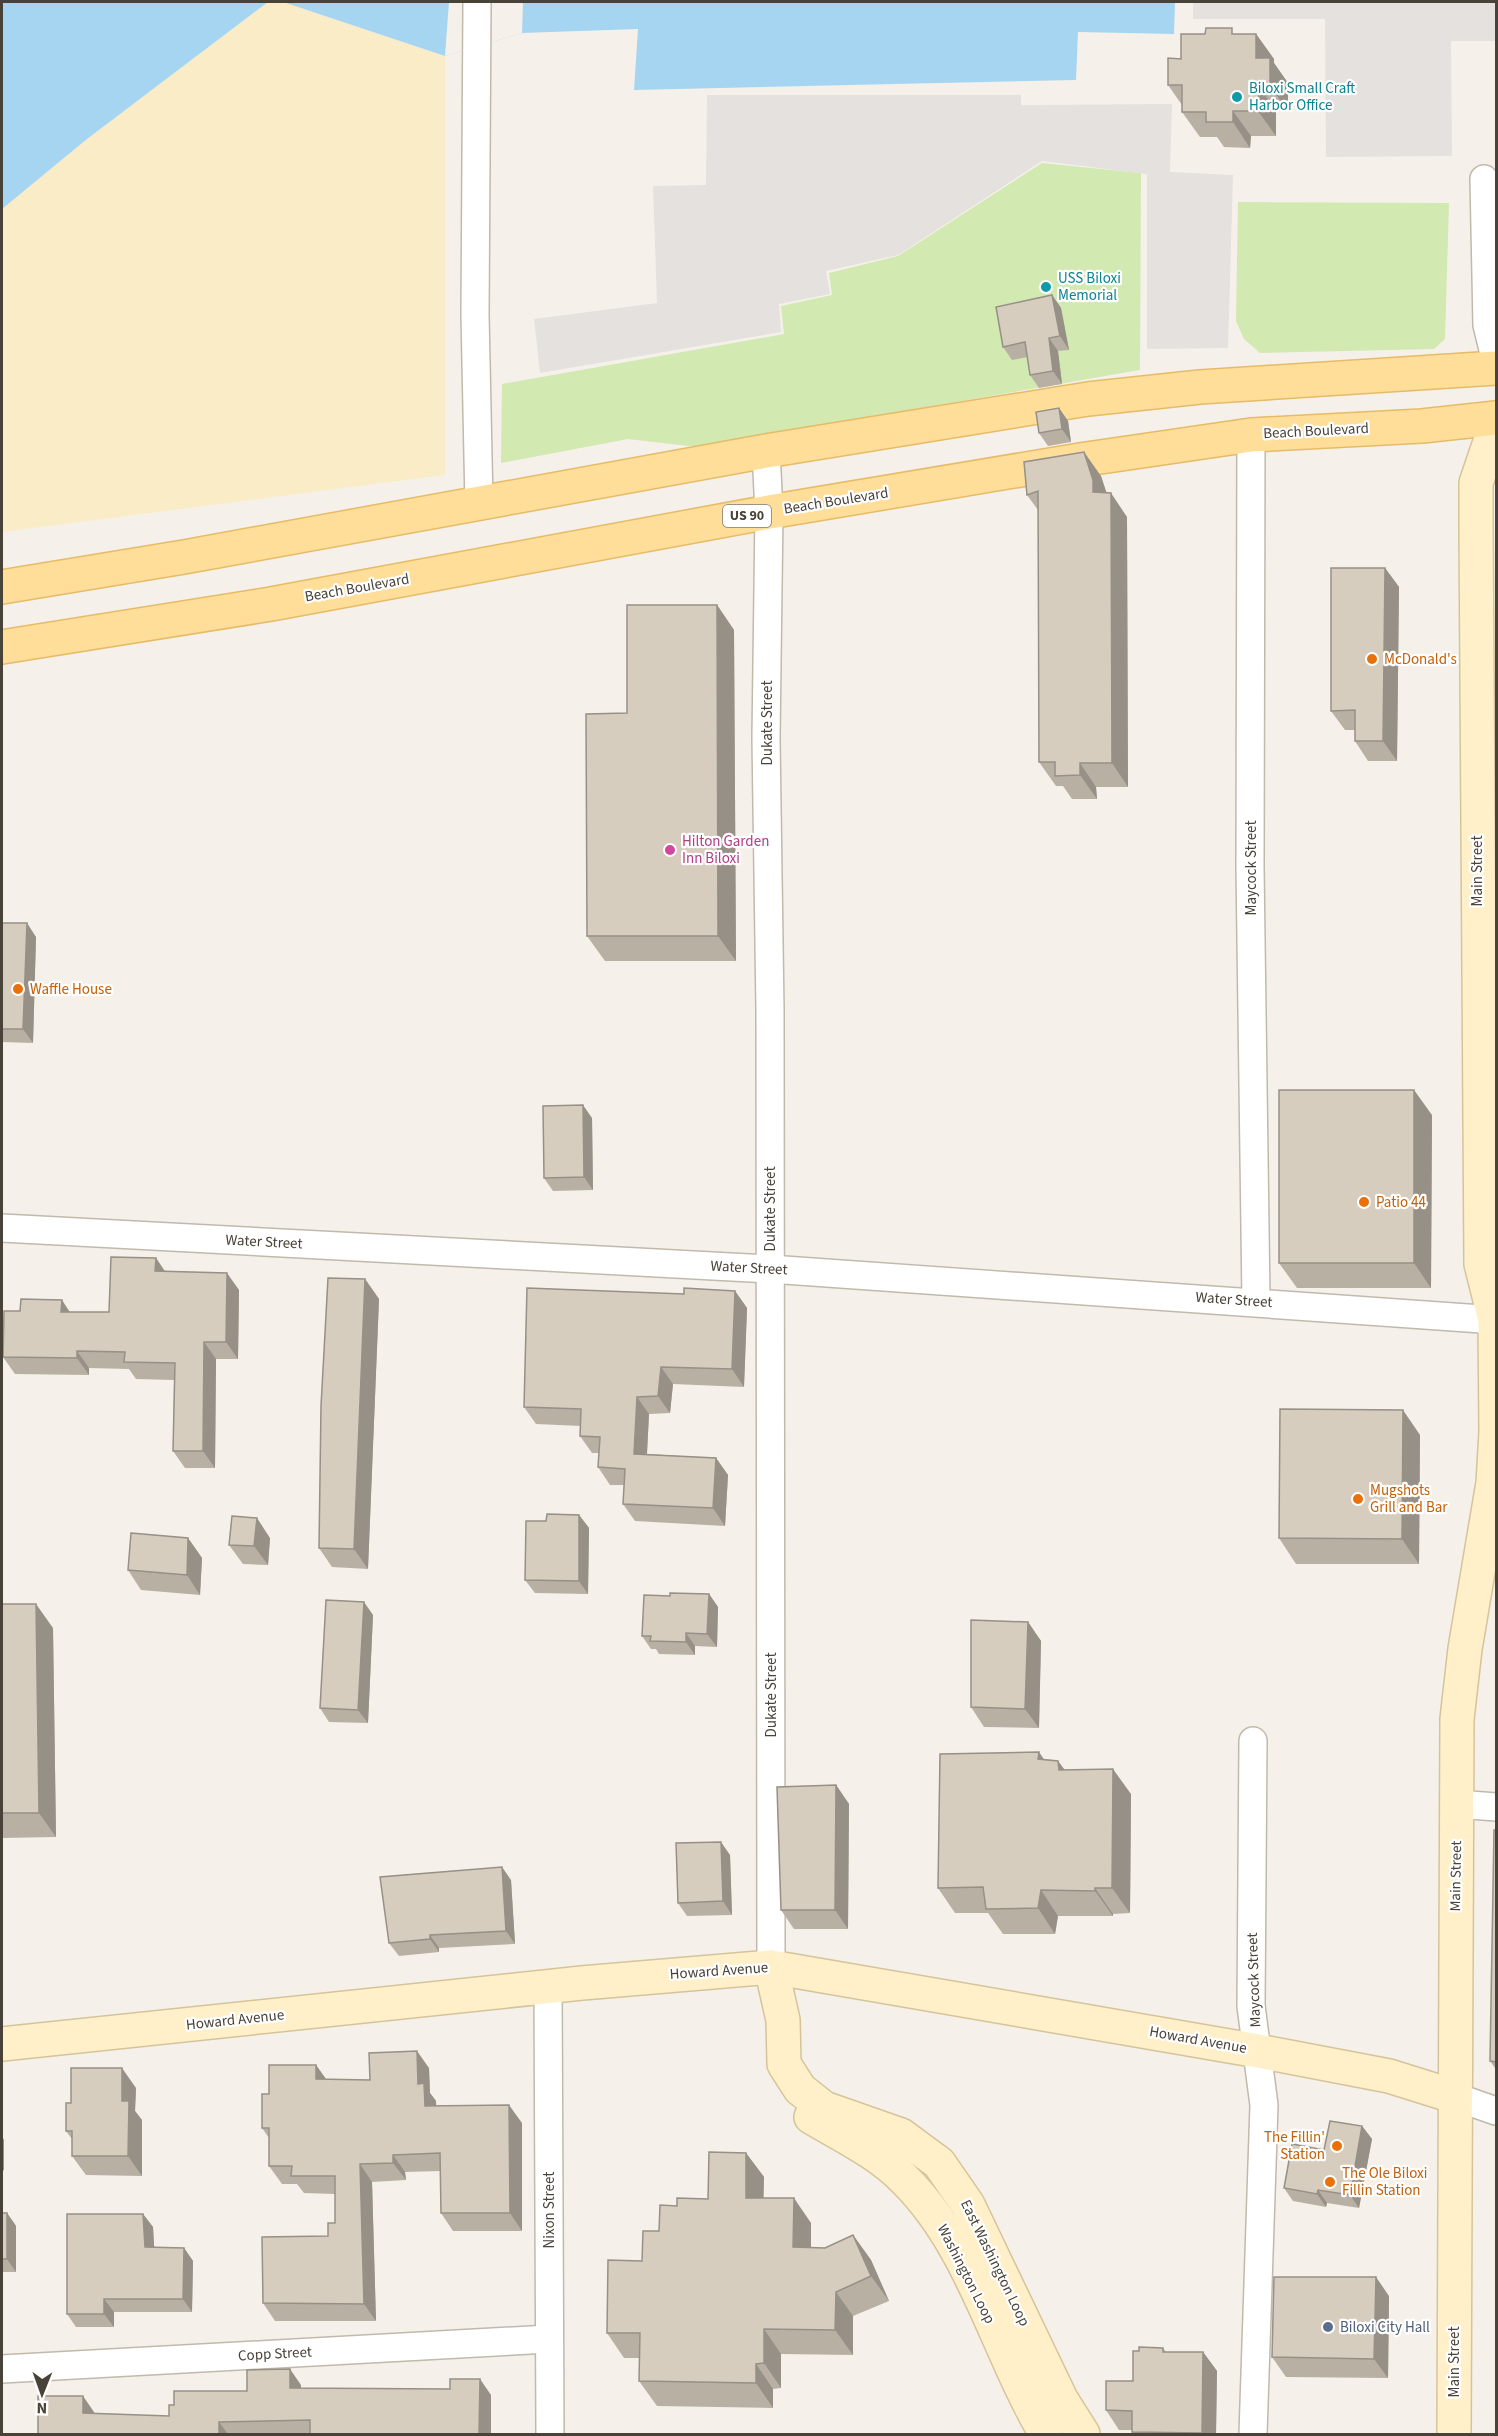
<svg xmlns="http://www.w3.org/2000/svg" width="1498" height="2436" font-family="'Source Sans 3',sans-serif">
<rect width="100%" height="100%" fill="#f5f1ea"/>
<g fill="#d2e9b2">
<polygon points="1042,163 1141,173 1140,370 697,447 628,439 501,463 502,384 784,334 781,306 832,295 829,273 898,256"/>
<polygon points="1238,202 1449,203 1445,339 1434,349 1260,353 1244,339 1236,321"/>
</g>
<polygon fill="#f9ecc6" points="268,2 283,2 445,56 445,475 2,532 2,209 87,139"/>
<g fill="#e4e1de">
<polygon points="1193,2 1496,2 1496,41 1451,41 1452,156 1326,157 1325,19 1193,19"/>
<polygon points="707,95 1021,95 1021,105 1172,104 1170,172 1233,175 1228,348 1147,349 1147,174 1042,161 898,255 826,271 830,294 779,304 781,332 540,373 534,319 657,303 653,186 706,185"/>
</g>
<g fill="#a6d5f2">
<polygon points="2,2 268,2 87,139 2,209"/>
<polygon points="283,2 1175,2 1174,34 1078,32 1076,80 634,90 638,29 522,33 445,56"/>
</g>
<polygon fill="#f5f1ea" points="449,2 523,2 522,33 445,56"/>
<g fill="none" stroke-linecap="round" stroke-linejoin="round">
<g stroke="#c1b9ac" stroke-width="30">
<g id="street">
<polyline points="477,2 475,315 479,504"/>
<polyline points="1484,179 1487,325 1496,362"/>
<polyline points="1251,435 1250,867 1256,1301"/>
<polyline points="766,451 769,512 766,738 770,1010 771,1967"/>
<polyline points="2,1228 770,1269 1496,1320"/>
<polyline points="1457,1804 1496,1807"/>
<polyline points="548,1986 550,2434"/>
<polyline points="1453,2096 1496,2111"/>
<polyline points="2,2369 549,2339"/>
<polyline points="1253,2434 1264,2105 1251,2006 1253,1741"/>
</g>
</g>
<g stroke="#d5c499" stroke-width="36">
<g id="secondary">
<polyline points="771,1967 783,2020 784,2064 800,2089 824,2108 901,2135 939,2163 968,2205 1061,2399 1083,2434"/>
<polyline points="2,2044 582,1983 771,1967 1258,2051 1389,2076 1453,2096"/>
<path d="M811 2117C843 2136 879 2153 905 2180 973 2247 998 2354 1046 2434"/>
<polyline points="1454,2434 1457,1719 1465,1649 1493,1483 1496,1432 1495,1320 1481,1264 1476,529 1476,483 1496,424"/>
</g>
</g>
<g stroke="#e6bb67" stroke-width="36">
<g id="primary">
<polyline points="2,587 184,557 766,451 1088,399 1200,387 1496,368"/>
<polyline points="2,647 271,604 769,512 1080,460 1251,435 1422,426 1496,418"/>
</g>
</g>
<use href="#street" stroke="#fff" stroke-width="27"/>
<use href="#secondary" stroke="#fff0ca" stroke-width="33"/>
<use href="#primary" stroke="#ffde99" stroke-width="33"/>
</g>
<g fill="#b9b0a4">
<polygon points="1237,34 1256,34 1274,59 1274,63 1288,83 1288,111 1276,111 1276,136 1251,136 1250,148 1224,147 1217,137 1200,137 1182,112 1182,105 1168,85 1181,59"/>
<polygon points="1052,295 1061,308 1069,350 1058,351 1062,384 1039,388 1030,375 1028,357 1012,360 1003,347"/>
<polygon points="1059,408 1068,421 1071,442 1048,446 1039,433"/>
<polygon points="1024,462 1101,476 1106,493 1127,517 1128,787 1096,787 1097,799 1072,799 1063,786 1056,786 1039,762 1038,510 1027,495"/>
<polygon points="1385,568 1399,587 1397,761 1368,761 1355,741 1355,730 1345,730 1331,711"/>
<polygon points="717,605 734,630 736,961 605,961 587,936 627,713"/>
<polygon points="2,923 36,937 33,1043 2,1042"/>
<polygon points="1432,1115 1431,1288 1297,1288 1279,1263"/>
<polygon points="592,1118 593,1190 553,1191 544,1178"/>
<polygon points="156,1258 165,1271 239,1290 238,1359 216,1359 215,1468 185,1468 173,1451 174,1380 136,1379 129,1369 89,1368 89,1375 15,1374 3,1357 70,1312 109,1312"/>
<polygon points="365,1279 379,1299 368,1569 332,1567 319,1548"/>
<polygon points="735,1291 747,1308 744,1387 673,1384 670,1413 649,1414 647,1454 716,1458 728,1475 725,1526 635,1521 623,1504 624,1485 610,1485 598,1467 599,1453 592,1453 580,1436 581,1426 536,1424 524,1407 684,1294"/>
<polygon points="1420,1435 1419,1564 1296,1564 1279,1538"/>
<polygon points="579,1515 589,1528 588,1594 535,1593 525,1580 546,1521"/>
<polygon points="188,1538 202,1558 200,1595 141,1590 128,1570"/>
<polygon points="270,1538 268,1565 243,1564 229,1545"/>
<polygon points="709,1594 718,1607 717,1647 695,1646 695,1655 659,1654 656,1649 651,1649 642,1636 670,1596"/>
<polygon points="2,1604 53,1628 56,1837 2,1838"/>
<polygon points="373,1615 368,1723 329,1722 320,1708"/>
<polygon points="1028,1622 1041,1641 1039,1728 984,1727 971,1707"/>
<polygon points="1044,1759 1058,1761 1065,1770 1131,1794 1130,1913 1113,1914 1113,1916 1058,1916 1055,1934 1003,1934 988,1913 955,1913 938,1888"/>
<polygon points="836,1785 849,1804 848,1929 794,1929 781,1910"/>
<polygon points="1497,1830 1497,2071 1490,2061"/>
<polygon points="730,1855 732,1915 687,1916 678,1903"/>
<polygon points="511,1880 515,1944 439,1948 439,1952 399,1956 389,1943"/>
<polygon points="316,2065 326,2079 370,2080 429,2068 430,2093 436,2101 436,2106 522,2123 522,2231 453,2231 441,2213 440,2171 405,2172 406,2180 372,2182 376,2321 275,2321 263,2303 328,2236 335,2223 335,2194 304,2193 297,2184 282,2184 269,2166 269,2138 262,2128 269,2094"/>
<polygon points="136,2088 135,2111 142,2120 142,2176 86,2175 72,2156 72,2139 66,2131 71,2103"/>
<polygon points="1362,2126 1372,2139 1359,2208 1327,2203 1326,2207 1293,2201 1284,2188 1324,2150"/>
<polygon points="746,2153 764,2177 763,2198 811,2223 811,2247 825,2248 853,2235 871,2260 889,2301 853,2316 853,2355 781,2354 781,2388 773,2389 773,2408 657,2406 639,2381 640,2358 624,2358 607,2333 642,2261 659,2231 677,2206 708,2199"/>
<polygon points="2,2213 7,2213 16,2226 16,2272 2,2272"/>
<polygon points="143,2214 153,2227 154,2247 184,2248 193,2261 192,2312 114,2312 114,2327 76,2327 67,2314"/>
<polygon points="1389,2296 1388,2378 1286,2377 1272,2357"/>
<polygon points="1163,2348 1166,2352 1203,2352 1217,2371 1216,2434 1133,2434 1132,2432 1132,2430 1119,2430 1106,2410 1133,2381 1139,2351"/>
<polygon points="301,2385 301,2388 491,2395 491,2434 38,2434 94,2412 94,2413 169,2416 174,2405 247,2391"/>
</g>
<g fill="#969086">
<polygon points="1256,34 1274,59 1274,63 1288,83 1288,111 1270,86 1256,58"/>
<polygon points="1259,86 1276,111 1276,136 1258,111"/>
<polygon points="1233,111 1251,136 1250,148 1233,122"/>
<polygon points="1052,295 1061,308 1069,350 1060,336"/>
<polygon points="1049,338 1058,351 1062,384 1053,371"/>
<polygon points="1059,408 1068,421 1071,442 1062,429"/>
<polygon points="1084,452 1101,476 1110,503 1093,492"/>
<polygon points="1111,493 1127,517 1128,787 1112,763"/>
<polygon points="1385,568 1399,587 1397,761 1383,741"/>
<polygon points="717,605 734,630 736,961 718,936"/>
<polygon points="1080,763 1096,787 1097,799 1080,775"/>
<polygon points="27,923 36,937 33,1043 23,1029"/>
<polygon points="1414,1090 1432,1115 1431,1288 1414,1263"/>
<polygon points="583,1105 592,1118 593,1190 584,1177"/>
<polygon points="156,1258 167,1275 155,1271"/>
<polygon points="227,1273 239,1290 238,1359 226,1342"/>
<polygon points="365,1279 379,1299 368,1569 354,1549"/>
<polygon points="735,1291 747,1308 744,1387 732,1369"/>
<polygon points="62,1300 73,1317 61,1312"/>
<polygon points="204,1342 216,1359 215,1468 203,1451"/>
<polygon points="77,1351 89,1368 89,1375 77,1358"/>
<polygon points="661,1367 673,1384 670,1413 658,1396"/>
<polygon points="637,1397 649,1414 646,1471 634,1454"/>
<polygon points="1403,1410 1420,1435 1419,1564 1402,1539"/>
<polygon points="716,1458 728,1475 725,1526 713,1508"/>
<polygon points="579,1515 589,1528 588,1594 579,1581"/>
<polygon points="257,1518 270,1538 268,1565 254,1546"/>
<polygon points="188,1538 202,1558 200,1595 187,1575"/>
<polygon points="709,1594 718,1607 717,1647 707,1634"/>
<polygon points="364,1602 373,1615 368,1723 358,1710"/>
<polygon points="36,1604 53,1628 56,1837 39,1813"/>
<polygon points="1028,1622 1041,1641 1039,1728 1025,1709"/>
<polygon points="686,1633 695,1646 695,1655 686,1642"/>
<polygon points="1039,1752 1056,1777 1038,1759"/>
<polygon points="1058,1761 1076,1786 1059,1770"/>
<polygon points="1113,1769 1131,1794 1130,1913 1112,1888"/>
<polygon points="836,1785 849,1804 848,1929 835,1910"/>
<polygon points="721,1842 730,1855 732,1915 723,1901"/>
<polygon points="502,1867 511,1880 515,1944 506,1931"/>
<polygon points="1095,1888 1113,1914 1113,1916 1095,1891"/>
<polygon points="1041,1890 1058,1916 1055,1934 1038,1908"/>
<polygon points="430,1935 439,1948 439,1952 430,1939"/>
<polygon points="417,2051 429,2068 430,2093 436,2101 437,2123 425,2106 418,2084"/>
<polygon points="316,2065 328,2082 316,2079"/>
<polygon points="122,2068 136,2088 135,2111 142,2120 142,2176 128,2156 122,2101"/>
<polygon points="509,2105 522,2123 522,2231 510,2213"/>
<polygon points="1362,2126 1372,2139 1359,2208 1350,2195"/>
<polygon points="2,2136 4,2140 4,2171 2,2168"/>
<polygon points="746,2153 764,2177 763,2223 746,2198"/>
<polygon points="393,2155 405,2172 406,2180 393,2163"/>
<polygon points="360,2164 372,2182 376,2321 364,2304"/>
<polygon points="1318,2190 1327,2203 1326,2207 1317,2194"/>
<polygon points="794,2198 811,2223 811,2272 793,2247"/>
<polygon points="7,2213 16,2226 16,2272 7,2259"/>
<polygon points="143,2214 153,2227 155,2261 145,2247"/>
<polygon points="853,2235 871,2260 889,2301 871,2276"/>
<polygon points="184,2248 193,2261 192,2312 183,2299"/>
<polygon points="1376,2277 1389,2296 1388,2378 1374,2359"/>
<polygon points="836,2292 853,2316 853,2355 835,2330"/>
<polygon points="104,2299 114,2312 114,2327 104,2314"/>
<polygon points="764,2329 781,2354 781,2388 764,2363"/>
<polygon points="1203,2352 1217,2371 1216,2434 1203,2434 1202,2433"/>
<polygon points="756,2364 773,2389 773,2408 756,2383"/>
<polygon points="290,2369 301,2385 301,2404 290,2388"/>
<polygon points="480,2379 491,2395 491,2434 479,2434"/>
<polygon points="83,2396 94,2412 94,2429 83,2413"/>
<polygon points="219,2422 228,2434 219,2434"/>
</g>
<g fill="#d7cdbf" stroke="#969086" stroke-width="1.5">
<polygon points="1206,28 1232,28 1232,34 1256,34 1256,58 1270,58 1270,86 1259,86 1258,111 1233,111 1233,122 1206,122 1206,112 1182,112 1182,85 1168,85 1168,58 1181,59 1181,34 1205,34"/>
<polygon points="1052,295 1060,336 1049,338 1053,371 1030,375 1025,342 1003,347 996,307"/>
<polygon points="1059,408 1062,429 1039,433 1036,412"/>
<polygon points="1084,452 1093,480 1093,492 1111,493 1112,763 1080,763 1080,775 1055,776 1055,762 1039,762 1038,491 1027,495 1024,462"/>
<polygon points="1331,568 1385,568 1383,741 1355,741 1355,710 1331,711"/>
<polygon points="627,605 717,605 718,936 587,936 586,714 627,713"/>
<polygon points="2,923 27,923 23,1029 2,1029"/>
<rect x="1279" y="1090" width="135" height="173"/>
<polygon points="583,1105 584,1177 544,1178 543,1106"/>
<polygon points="111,1257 156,1258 155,1271 227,1273 226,1342 204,1342 203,1451 173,1451 175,1363 124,1362 125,1352 77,1351 77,1358 3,1357 4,1311 20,1311 21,1299 62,1300 61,1312 109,1312"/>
<polygon points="328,1278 365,1279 354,1549 319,1548 321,1406"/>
<polygon points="527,1288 684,1294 684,1288 735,1291 732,1369 661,1367 658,1396 637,1397 634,1454 716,1458 713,1508 623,1504 625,1469 598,1467 600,1437 580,1436 581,1409 524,1407"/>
<polygon points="1280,1409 1403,1410 1402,1539 1279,1538"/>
<polygon points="547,1514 579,1515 579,1581 525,1580 526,1521 546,1521"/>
<polygon points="232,1516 257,1518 254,1546 229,1545"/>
<polygon points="131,1533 188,1538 187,1575 128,1570"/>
<polygon points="670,1593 709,1594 707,1634 686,1633 686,1642 650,1641 651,1636 642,1636 644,1595 670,1596"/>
<polygon points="326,1600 364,1602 358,1710 320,1708"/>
<polygon points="2,1604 36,1604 39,1813 2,1813"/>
<polygon points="971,1620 1028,1622 1025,1709 971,1707"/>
<polygon points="1039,1752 1038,1759 1058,1761 1059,1770 1113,1769 1112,1888 1095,1888 1095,1891 1041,1890 1038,1908 986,1909 983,1887 938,1888 940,1754"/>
<polygon points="836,1785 835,1910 781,1910 777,1787"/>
<polygon points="1494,1830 1497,1830 1497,2062 1490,2061"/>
<polygon points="721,1842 723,1901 678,1903 676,1843"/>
<polygon points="502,1867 506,1931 430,1935 430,1939 389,1943 380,1877"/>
<polygon points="417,2051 418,2084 424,2083 425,2106 509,2105 510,2213 441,2213 440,2153 393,2155 393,2163 360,2164 364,2304 263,2303 262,2237 328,2236 328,2223 335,2223 335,2176 291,2176 292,2166 269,2166 269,2128 262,2128 262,2094 269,2094 269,2065 316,2065 316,2079 370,2080 369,2053"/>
<polygon points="71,2068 122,2068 122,2101 129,2101 128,2156 72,2156 72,2131 66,2131 66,2103 71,2103"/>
<polygon points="1330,2121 1362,2126 1350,2195 1318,2190 1317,2194 1284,2188 1292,2144 1324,2150"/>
<polygon points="709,2152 746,2153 746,2198 794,2198 793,2247 825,2248 853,2235 871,2276 836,2292 835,2330 764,2329 764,2363 756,2364 756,2383 639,2381 640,2333 607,2333 608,2260 642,2261 643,2231 659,2231 660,2205 677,2206 677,2198 708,2199"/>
<rect x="2" y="2213" width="5" height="46"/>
<polygon points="67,2214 143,2214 145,2247 184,2248 183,2299 104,2299 104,2314 67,2314"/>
<polygon points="1274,2277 1376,2277 1374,2359 1272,2357"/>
<polygon points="1139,2347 1163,2348 1163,2352 1203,2352 1202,2433 1132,2432 1132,2411 1106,2410 1106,2381 1133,2381 1133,2351 1139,2351"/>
<polygon points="290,2369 290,2388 450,2389 450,2379 480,2379 479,2434 310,2434 310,2420 219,2422 219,2434 38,2434 38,2396 83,2396 83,2413 169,2416 169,2405 174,2405 174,2391 247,2391 247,2370"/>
</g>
<g fill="#0f9aa8" stroke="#fff" stroke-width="2">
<circle cx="1237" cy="97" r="6"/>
<circle cx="1046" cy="287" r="6"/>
</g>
<g fill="#e8710a" stroke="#fff" stroke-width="2">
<circle cx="1372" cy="659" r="6"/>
<circle cx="18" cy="989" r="6"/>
<circle cx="1364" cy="1202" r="6"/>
<circle cx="1358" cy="1499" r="6"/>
<circle cx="1337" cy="2146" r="6"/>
<circle cx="1330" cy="2182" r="6"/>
</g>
<circle fill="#d1479c" stroke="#fff" stroke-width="2" cx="670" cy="850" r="6"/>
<circle fill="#5c6f8a" stroke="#fff" stroke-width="2" cx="1328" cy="2327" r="6"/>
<g text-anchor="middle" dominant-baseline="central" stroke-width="4.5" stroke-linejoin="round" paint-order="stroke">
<rect fill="#fff" stroke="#807b74" stroke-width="1.5" x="723" y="505" width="48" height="22" rx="4.5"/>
<g font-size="14" font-weight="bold" fill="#494238">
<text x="747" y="516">US 90</text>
</g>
<g font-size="15" fill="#0d838f" stroke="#fff" text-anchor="start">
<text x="1249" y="88">Biloxi Small Craft<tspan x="1249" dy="17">Harbor Office</tspan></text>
<text x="1058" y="278">USS Biloxi<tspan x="1058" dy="17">Memorial</tspan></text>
</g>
<g font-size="15" fill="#494238" stroke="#fff">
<text transform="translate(1316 431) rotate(-3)">Beach Boulevard</text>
<text transform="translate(836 501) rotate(-9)">Beach Boulevard</text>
<text transform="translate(357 588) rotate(-10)">Beach Boulevard</text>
<text transform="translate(767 723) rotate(-90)">Dukate Street</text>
<text transform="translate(1251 868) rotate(-90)">Maycock Street</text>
<text transform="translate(1477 871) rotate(-90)">Main Street</text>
<text transform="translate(770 1209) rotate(-90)">Dukate Street</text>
<text transform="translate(264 1242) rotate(3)">Water Street</text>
<text transform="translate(749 1268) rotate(3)">Water Street</text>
<text transform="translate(1234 1300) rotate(4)">Water Street</text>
<text transform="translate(771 1695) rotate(-90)">Dukate Street</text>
<text transform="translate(1456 1876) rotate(-89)">Main Street</text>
<text transform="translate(719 1971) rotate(-4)">Howard Avenue</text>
<text transform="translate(1254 1980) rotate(-92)">Maycock Street</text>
<text transform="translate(235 2020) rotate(-6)">Howard Avenue</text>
<text transform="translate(1198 2040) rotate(10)">Howard Avenue</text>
<text transform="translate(549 2210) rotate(-90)">Nixon Street</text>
<text transform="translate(995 2263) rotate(64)">East Washington Loop</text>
<text transform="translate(966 2274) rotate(63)">Washington Loop</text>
<text transform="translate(275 2354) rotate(-3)">Copp Street</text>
<text transform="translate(1454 2362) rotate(-90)">Main Street</text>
</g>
<g font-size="15" fill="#c56008" stroke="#fff" text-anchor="start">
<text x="1384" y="659">McDonald's</text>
<text x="30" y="989">Waffle House</text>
<text x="1376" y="1202">Patio 44</text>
<text x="1370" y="1490">Mugshots<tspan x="1370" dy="17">Grill and Bar</tspan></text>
<text x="1325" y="2137" text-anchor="end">The Fillin'<tspan x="1325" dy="17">Station</tspan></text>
<text x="1342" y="2173">The Ole Biloxi<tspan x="1342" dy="17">Fillin Station</tspan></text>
</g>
<g font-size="15" fill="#b23c85" stroke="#fff" text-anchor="start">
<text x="682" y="841">Hilton Garden<tspan x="682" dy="17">Inn Biloxi</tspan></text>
</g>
<g font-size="15" fill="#4e5e75" stroke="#fff" text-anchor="start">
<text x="1340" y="2327">Biloxi City Hall</text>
</g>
</g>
<rect width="1498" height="2436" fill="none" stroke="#494238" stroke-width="6"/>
<g transform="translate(42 2394) rotate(181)" stroke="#ffffff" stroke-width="4.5" paint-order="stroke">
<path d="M0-4.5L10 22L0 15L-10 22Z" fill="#494238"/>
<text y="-9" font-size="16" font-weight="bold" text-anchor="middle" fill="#494238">N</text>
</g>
</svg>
